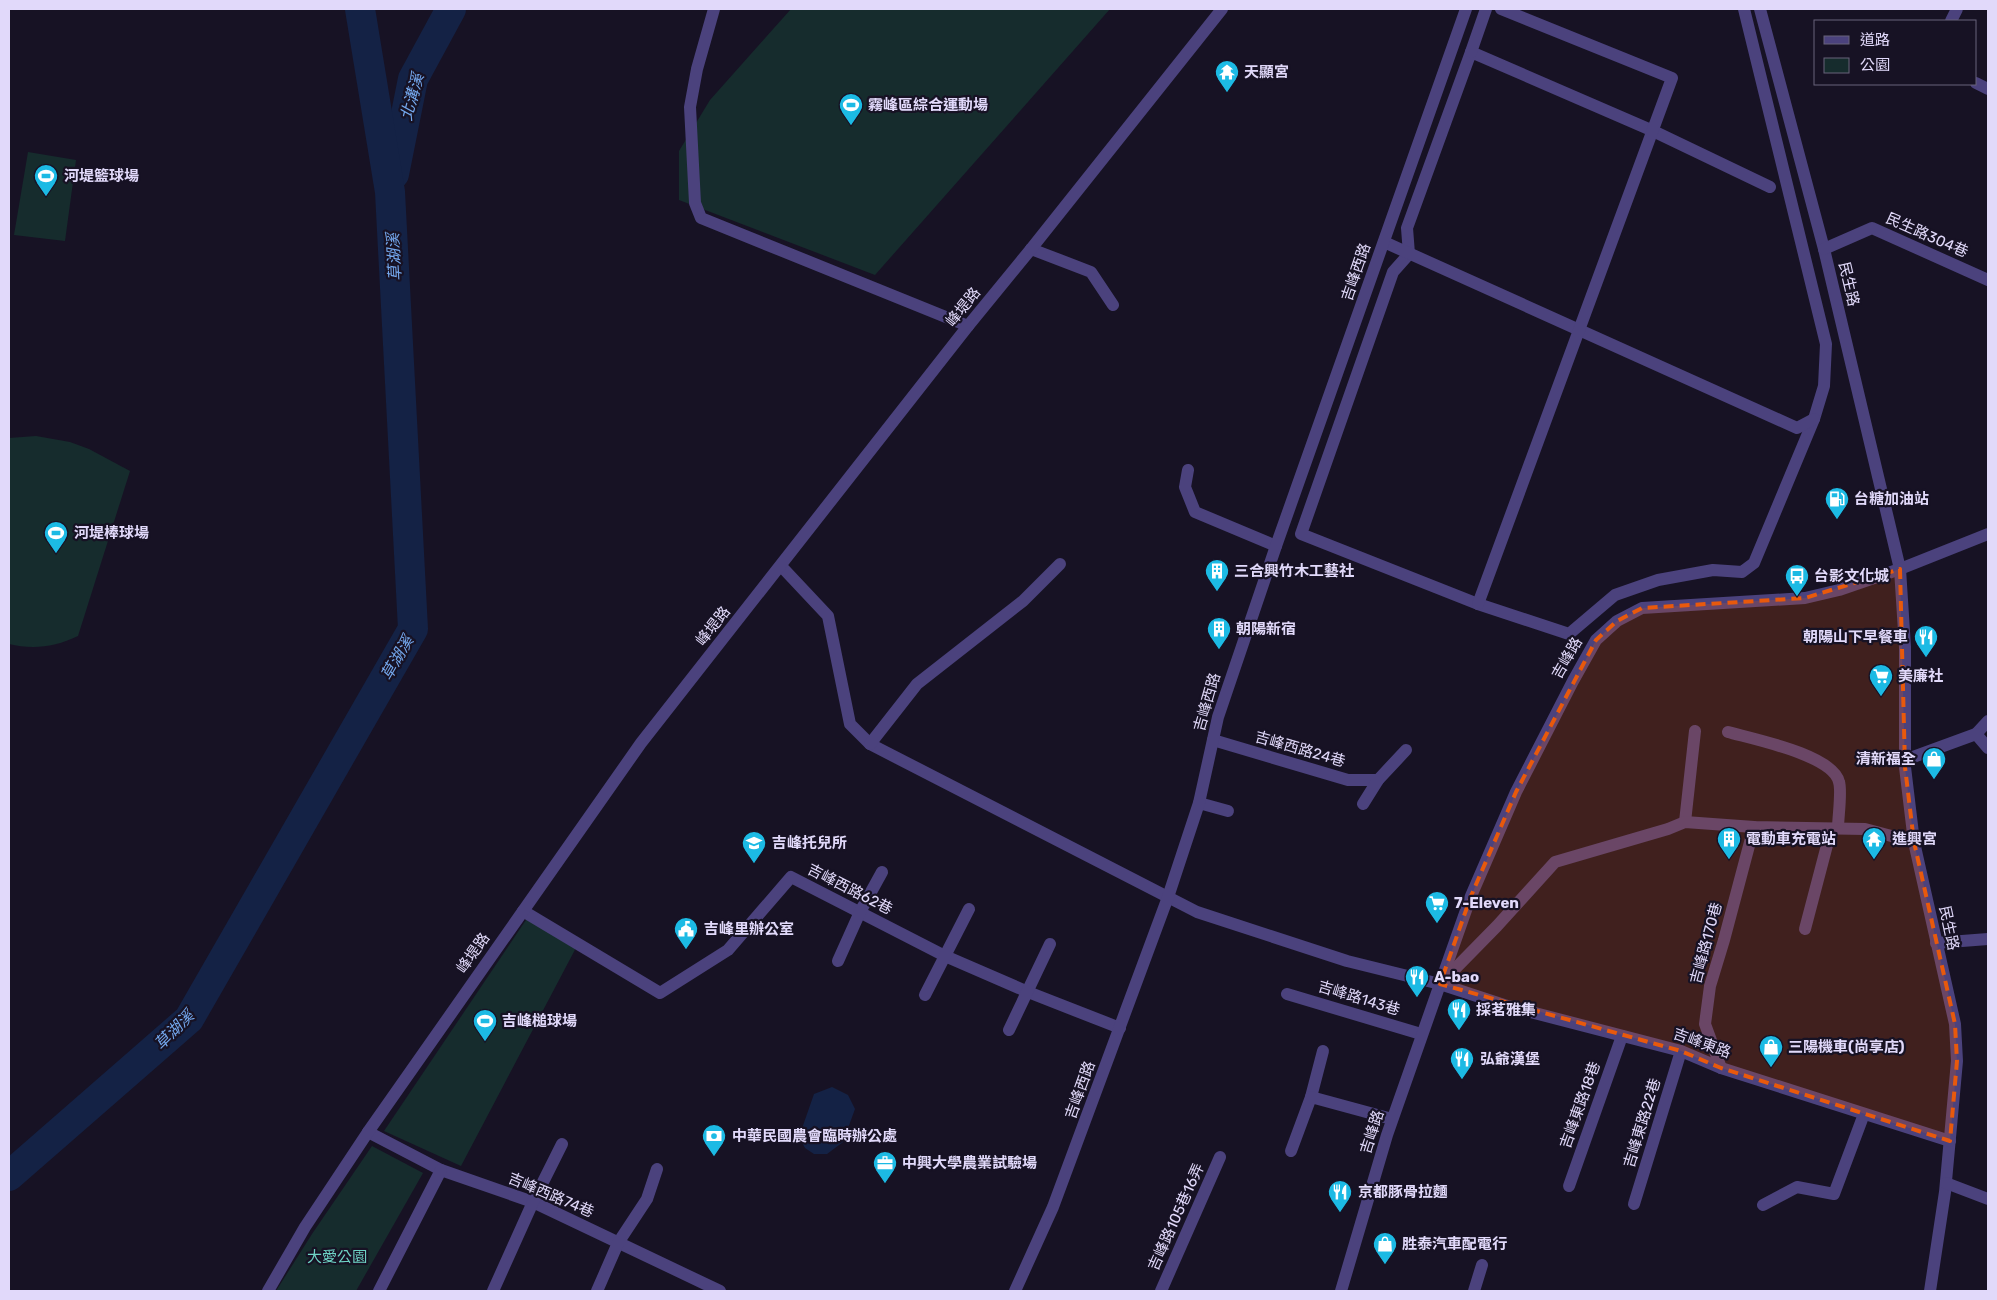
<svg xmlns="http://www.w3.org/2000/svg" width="1997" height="1300" font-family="Rubik,'Noto Sans TC',sans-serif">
<rect width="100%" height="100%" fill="#171224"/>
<g fill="#162c2d">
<polygon points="791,9 1110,9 875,275 679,200 679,151 710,100"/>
<polygon points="28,152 76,160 65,241 14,235"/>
<path d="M36 436 70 442 89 449 130 471 78 636C55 647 33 650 9 644V438Z"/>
<polygon points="530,914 578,944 461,1166 384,1131"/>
<polygon points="372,1146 423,1173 356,1291 276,1291 312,1234"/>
</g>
<polygon fill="#142245" points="832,1087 848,1095 855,1109 843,1142 827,1154 814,1154 805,1148 799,1137 814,1094"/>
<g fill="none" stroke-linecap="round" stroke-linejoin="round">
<g stroke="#142245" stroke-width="30">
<polyline points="394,174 413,79 451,9"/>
<polyline points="9,1176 189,1019 413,629 390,192 360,9"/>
</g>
<g stroke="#4b427d" stroke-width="12">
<polyline points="714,9 697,69 690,107 695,203 701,218 968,326"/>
<polyline points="1744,9 1826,344 1824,386 1814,419 1754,563 1742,572 1713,570 1658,580 1615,595 1569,634 1478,604 1301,534 1393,272 1409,254 1407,228 1471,52 1651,130 1770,187"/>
<polyline points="1760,9 1824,249 1900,569 1905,647 1905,767 1914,842 1955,1024 1957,1061 1945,1192 1930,1291"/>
<polyline points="1951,21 1957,9"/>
<polyline points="1471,52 1486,9"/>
<polyline points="1976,83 1988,89"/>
<polyline points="1384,242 1797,428 1814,419"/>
<polyline points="1031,249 1091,272 1113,305"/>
<polyline points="1824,249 1872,228 1988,280"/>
<polyline points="1188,470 1185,487 1195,512 1276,546"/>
<polyline points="781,566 828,616 850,724 870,744 1197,912 1347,961 1440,984 1504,1005 1681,1051 1721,1068 1950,1141"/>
<polyline points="1478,604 1672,78 1501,9"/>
<path d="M1728 732C1753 739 1833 755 1839 782 1842 791 1838 818 1838 828"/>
<polyline points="1976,734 1988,721"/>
<polyline points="1213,740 1348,780 1378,780"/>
<polyline points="870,744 917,684 1023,601 1060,564"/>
<polyline points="1905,760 1976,734 1988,748"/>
<polyline points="1199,803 1228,811"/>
<polyline points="1363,804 1378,780 1406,750"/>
<polyline points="1685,822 1695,731"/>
<polyline points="523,911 660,993 728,950 791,877 945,956 1028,992 1120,1028"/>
<polyline points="1805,929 1831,830"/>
<polyline points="1936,943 1988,939"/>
<polyline points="838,961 860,912 882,872"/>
<polyline points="1444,980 1497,926 1555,862 1668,829 1685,822 1754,827 1865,829 1914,842"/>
<polyline points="1287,994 1421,1034"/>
<polyline points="925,995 969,909"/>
<polyline points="1009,1030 1050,944"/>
<polyline points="1721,1068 1705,1024 1710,986 1724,940 1754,827"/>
<polyline points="1311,1097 1323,1051"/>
<polyline points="368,1132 441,1170 533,1202 720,1291"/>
<polyline points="1291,1151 1311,1097 1392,1119"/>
<polyline points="1946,1183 1988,1199"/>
<polyline points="1569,1186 1622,1036"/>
<polyline points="1634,1204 1681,1051"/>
<polyline points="1763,1205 1797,1187 1834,1194 1864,1114"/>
<polyline points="268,1291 305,1227 368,1132 641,743 968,326 1031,249 1222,9"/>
<polyline points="379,1291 441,1170"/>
<polyline points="493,1291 533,1202 562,1144"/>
<polyline points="597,1291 618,1243 647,1199 657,1169"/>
<polyline points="1015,1291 1053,1207 1168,897 1199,803 1218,717 1276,546 1466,9"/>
<polyline points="1161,1291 1220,1157"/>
<polyline points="1341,1291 1387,1135 1471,896 1516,792 1573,681 1596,640 1617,621 1642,608 1805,598 1839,590 1900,569 1988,534"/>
<polyline points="1474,1291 1482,1265"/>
</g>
</g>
<path fill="#e8590c" fill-opacity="0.2" stroke="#e8590c" stroke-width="4" stroke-dasharray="10 6" stroke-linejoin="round" d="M1900 569 1905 767 1914 842 1955 1024 1957 1061 1950 1141 1721 1068 1681 1051 1440 984 1471 896 1516 792 1596 640 1617 621 1642 608 1805 598Z"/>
<defs>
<g id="temple-pin" transform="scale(1.25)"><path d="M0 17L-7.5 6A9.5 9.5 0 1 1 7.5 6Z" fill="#1cbae4" stroke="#171224"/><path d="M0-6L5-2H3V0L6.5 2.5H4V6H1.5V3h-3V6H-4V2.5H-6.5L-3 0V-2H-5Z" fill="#fff"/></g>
<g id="stadium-pin" transform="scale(1.25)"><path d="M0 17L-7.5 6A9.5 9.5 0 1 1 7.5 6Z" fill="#1cbae4" stroke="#171224"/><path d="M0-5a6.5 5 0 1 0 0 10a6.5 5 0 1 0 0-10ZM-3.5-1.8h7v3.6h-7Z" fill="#fff"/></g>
<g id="fuel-pin" transform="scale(1.25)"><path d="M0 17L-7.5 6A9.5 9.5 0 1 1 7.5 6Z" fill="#1cbae4" stroke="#171224"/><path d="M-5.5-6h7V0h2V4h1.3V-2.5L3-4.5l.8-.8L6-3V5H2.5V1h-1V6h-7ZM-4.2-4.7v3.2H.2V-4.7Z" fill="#fff"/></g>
<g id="building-pin" transform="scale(1.25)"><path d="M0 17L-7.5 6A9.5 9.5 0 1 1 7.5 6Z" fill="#1cbae4" stroke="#171224"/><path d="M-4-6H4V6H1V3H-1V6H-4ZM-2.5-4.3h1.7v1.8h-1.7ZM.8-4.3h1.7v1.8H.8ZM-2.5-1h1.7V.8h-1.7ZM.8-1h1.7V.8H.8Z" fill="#fff"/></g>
<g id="bus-pin" transform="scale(1.25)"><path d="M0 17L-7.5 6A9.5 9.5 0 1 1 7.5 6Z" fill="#1cbae4" stroke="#171224"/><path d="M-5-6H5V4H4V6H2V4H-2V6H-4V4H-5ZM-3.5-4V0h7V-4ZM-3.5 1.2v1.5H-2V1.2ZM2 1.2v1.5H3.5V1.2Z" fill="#fff"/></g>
<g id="restaurant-pin" transform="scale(1.25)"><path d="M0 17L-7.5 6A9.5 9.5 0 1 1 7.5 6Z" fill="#1cbae4" stroke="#171224"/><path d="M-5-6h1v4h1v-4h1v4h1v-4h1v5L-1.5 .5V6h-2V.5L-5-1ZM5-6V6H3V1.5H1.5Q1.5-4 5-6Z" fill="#fff"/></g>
<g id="supermarket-pin" transform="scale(1.25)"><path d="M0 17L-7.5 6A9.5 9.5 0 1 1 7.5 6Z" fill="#1cbae4" stroke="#171224"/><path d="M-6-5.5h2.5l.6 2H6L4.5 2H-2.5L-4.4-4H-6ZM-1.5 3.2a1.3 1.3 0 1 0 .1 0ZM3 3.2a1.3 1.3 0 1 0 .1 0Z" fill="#fff"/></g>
<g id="shop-pin" transform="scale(1.25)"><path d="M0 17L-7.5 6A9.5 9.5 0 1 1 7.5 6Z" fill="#1cbae4" stroke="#171224"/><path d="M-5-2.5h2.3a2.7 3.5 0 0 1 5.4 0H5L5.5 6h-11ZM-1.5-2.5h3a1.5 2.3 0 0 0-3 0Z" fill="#fff"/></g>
<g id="school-pin" transform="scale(1.25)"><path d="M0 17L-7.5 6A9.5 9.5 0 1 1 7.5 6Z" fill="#1cbae4" stroke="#171224"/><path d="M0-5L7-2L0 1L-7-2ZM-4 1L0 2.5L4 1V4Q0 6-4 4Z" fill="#fff"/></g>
<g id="civic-pin" transform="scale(1.25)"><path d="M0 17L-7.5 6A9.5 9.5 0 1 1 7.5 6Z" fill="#1cbae4" stroke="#171224"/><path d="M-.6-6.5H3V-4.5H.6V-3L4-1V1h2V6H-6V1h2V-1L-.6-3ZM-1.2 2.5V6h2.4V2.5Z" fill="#fff"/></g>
<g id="bank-pin" transform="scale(1.25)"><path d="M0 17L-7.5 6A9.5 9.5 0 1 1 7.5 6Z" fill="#1cbae4" stroke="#171224"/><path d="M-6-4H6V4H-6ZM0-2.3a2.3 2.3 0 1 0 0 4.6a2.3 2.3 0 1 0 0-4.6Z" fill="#fff"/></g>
<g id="office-pin" transform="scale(1.25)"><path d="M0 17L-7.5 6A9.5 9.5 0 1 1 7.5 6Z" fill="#1cbae4" stroke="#171224"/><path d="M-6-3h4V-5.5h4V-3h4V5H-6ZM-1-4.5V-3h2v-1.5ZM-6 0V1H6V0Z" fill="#fff"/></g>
</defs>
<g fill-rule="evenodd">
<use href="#temple-pin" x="1227" y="72"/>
<use href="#stadium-pin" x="851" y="105"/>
<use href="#stadium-pin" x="46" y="176"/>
<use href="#fuel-pin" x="1837" y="499"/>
<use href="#stadium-pin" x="56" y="533"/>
<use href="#building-pin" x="1217" y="571"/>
<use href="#bus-pin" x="1797" y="576"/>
<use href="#building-pin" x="1219" y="629"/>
<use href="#restaurant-pin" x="1926" y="637"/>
<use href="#supermarket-pin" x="1881" y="676"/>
<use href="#shop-pin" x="1934" y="759"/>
<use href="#building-pin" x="1729" y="839"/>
<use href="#temple-pin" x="1874" y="839"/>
<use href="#school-pin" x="754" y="843"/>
<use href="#supermarket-pin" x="1437" y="903"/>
<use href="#civic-pin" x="686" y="929"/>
<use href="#restaurant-pin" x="1417" y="977"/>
<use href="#restaurant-pin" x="1459" y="1010"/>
<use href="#stadium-pin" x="485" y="1021"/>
<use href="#shop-pin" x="1771" y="1047"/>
<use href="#restaurant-pin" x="1462" y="1059"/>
<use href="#bank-pin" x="714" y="1136"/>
<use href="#office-pin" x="885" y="1163"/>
<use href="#restaurant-pin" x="1340" y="1192"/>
<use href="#shop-pin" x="1385" y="1244"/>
</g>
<g text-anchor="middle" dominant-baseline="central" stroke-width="4.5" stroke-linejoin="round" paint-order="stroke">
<g font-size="15" font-weight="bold" fill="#e1d9fa" stroke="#171224" text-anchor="start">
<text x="1244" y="72">天顯宮</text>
<text x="868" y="105">霧峰區綜合運動場</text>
<text x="64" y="176">河堤籃球場</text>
<text x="1854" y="499">台糖加油站</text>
<text x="74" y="533">河堤棒球場</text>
<text x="1234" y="571">三合興竹木工藝社</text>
<text x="1814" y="576">台影文化城</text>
<text x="1236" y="629">朝陽新宿</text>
<text x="1908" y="637" text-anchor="end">朝陽山下早餐車</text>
<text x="1898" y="676">美廉社</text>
<text x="1916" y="759" text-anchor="end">清新福全</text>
<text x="1746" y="839">電動車充電站</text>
<text x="1892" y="839">進興宮</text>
<text x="772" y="843">吉峰托兒所</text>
<text x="1454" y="903">7-Eleven</text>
<text x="704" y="929">吉峰里辦公室</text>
<text x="1434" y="977">A-bao</text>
<text x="1476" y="1010">採茗雅集</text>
<text x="502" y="1021">吉峰槌球場</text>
<text x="1788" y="1047">三陽機車(尚享店)</text>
<text x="1480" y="1059">弘爺漢堡</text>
<text x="732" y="1136">中華民國農會臨時辦公處</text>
<text x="902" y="1163">中興大學農業試驗場</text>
<text x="1358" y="1192">京都豚骨拉麵</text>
<text x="1402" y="1244">胜泰汽車配電行</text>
</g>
<g font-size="15" fill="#e1d9fa" stroke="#171224">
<text transform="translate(1927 235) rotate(24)">民生路304巷</text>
<text transform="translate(1356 272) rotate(-71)">吉峰西路</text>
<text transform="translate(1849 284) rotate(77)">民生路</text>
<text transform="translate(963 307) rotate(-51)">峰堤路</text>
<text transform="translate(713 626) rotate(-52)">峰堤路</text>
<text transform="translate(1567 658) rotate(-60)">吉峰路</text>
<text transform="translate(1207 702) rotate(-74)">吉峰西路</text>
<text transform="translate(1300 749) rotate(16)">吉峰西路24巷</text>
<text transform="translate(850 889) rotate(27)">吉峰西路62巷</text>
<text transform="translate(1949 928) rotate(78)">民生路</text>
<text transform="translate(1706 943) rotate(-75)">吉峰路170巷</text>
<text transform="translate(473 953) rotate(-55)">峰堤路</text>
<text transform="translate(1359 998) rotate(17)">吉峰路143巷</text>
<text transform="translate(1702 1043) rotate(20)">吉峰東路</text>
<text transform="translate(1080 1090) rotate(-70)">吉峰西路</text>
<text transform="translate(1580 1105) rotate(-70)">吉峰東路18巷</text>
<text transform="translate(1642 1123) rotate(-73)">吉峰東路22巷</text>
<text transform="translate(1372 1132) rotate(-72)">吉峰路</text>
<text transform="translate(551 1195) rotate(23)">吉峰西路74巷</text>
<text transform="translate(1176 1217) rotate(-66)">吉峰路105巷16弄</text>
</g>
<g font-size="15" fill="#6ed2c4" stroke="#171224">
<text x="337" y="1257">大愛公園</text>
</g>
<g font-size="16" font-style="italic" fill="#74a8ee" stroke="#171224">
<text transform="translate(412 97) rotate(-75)">北溝溪</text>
<text transform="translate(394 257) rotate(-93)">草湖溪</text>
<text transform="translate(397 658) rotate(-60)">草湖溪</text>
<text transform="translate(174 1030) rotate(-45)">草湖溪</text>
</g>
</g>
<rect width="1997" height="1300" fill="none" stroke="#e1d9fa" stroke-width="20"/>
<rect x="1814" y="20" width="162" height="65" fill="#171224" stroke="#68627a"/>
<rect x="1824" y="36" width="25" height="8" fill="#4b427d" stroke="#68627a"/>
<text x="1860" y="45" font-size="15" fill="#e1d9fa">道路</text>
<rect x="1824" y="58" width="25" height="15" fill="#162c2d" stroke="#68627a"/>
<text x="1860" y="70" font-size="15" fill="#e1d9fa">公園</text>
</svg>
